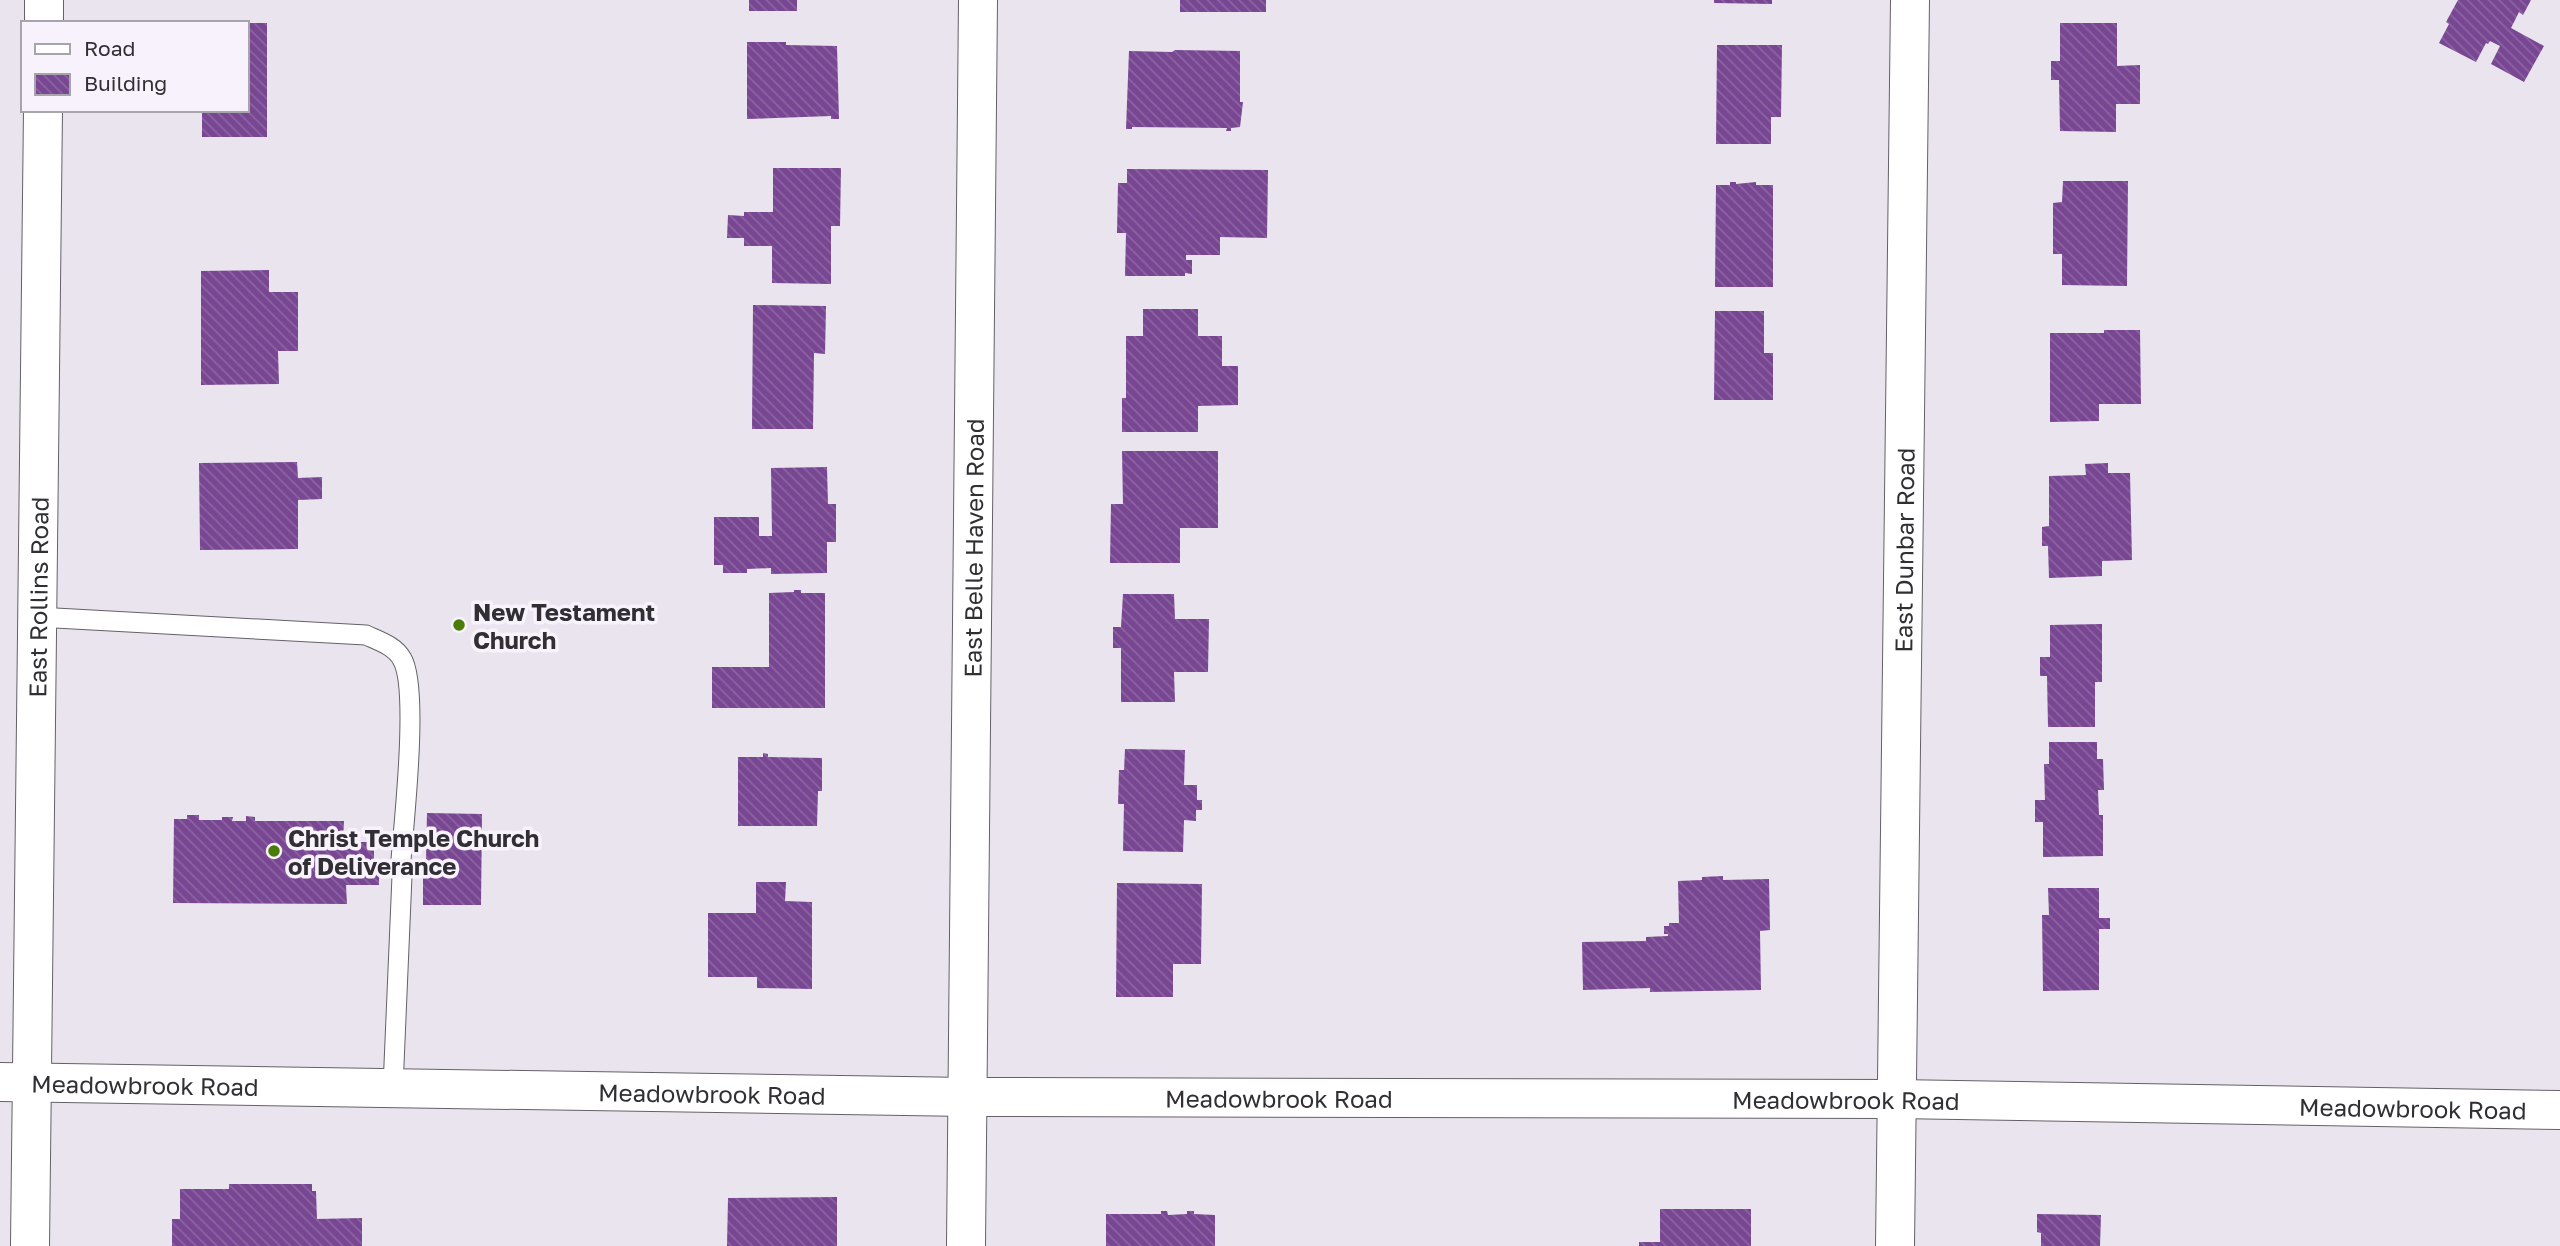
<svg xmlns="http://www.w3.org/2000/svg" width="2560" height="1246" font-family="'Golos Text',sans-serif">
<defs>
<pattern id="building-back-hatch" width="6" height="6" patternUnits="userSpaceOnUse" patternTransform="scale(1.75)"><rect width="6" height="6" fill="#784693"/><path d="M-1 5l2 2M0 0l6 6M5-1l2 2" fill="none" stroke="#8a659f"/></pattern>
</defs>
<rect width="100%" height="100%" fill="#eae4ee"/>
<g fill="url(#building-back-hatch)">
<rect x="749" y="0" width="48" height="11"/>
<rect x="1180" y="0" width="86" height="12"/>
<polygon points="1714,0 1772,0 1772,4 1714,3"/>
<polygon points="2458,0 2531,0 2523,15 2519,12 2511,28 2544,46 2524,82 2491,64 2500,46 2490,41 2488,44 2486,43 2476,62 2439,43 2449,24 2446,22"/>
<polygon points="247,23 267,23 267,137 202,137 202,110 247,110"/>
<polygon points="2060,23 2117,23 2117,66 2140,65 2140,104 2116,104 2116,132 2060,131 2059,80 2051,80 2051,61 2060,61"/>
<polygon points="747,42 786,42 786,45 837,46 839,119 831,119 831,116 747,119"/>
<polygon points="1717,45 1782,45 1781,117 1771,117 1771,144 1716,144"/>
<polygon points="1175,50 1240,51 1240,102 1243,102 1240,127 1231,128 1231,131 1226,131 1227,128 1132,127 1132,129 1126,129 1129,51 1172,52"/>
<polygon points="773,168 841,168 840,226 831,226 831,284 772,283 772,246 744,246 744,238 727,238 728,215 744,216 744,212 773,212"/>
<polygon points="1127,169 1268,170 1267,238 1220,237 1220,255 1186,255 1186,260 1192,260 1192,274 1185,273 1185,276 1125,276 1126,233 1117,233 1118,183 1127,183"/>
<polygon points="2063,181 2128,181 2127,286 2062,285 2062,254 2053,254 2053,203 2062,202"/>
<polygon points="1730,182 1736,182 1736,184 1756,182 1756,185 1773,185 1773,287 1715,287 1716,185 1730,185"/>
<polygon points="269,270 269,292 298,292 298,351 278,351 279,384 201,385 201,271"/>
<polygon points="753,305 826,306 825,354 814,353 813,429 752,429"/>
<polygon points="1143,309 1198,309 1198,336 1222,336 1222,366 1238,366 1238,405 1198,406 1198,432 1122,432 1122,398 1126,398 1126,336 1143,336"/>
<polygon points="1715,311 1764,311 1764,353 1773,353 1773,400 1714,400"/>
<polygon points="2104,330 2140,330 2141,404 2099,404 2099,421 2050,422 2050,333 2104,333"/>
<polygon points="1122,451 1218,451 1218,528 1180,528 1180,563 1110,563 1111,504 1123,504"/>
<polygon points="297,462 298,478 322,477 322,499 298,500 298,549 200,550 199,463"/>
<polygon points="2108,463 2108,473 2130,473 2132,560 2102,561 2102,576 2049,578 2048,546 2042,546 2042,527 2049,526 2049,476 2086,475 2085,464"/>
<polygon points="827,467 828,504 836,504 836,542 827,542 827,573 771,574 771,568 747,569 747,573 723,573 723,565 714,565 714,517 759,517 759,536 772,536 771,468"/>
<polygon points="794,590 801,590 801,593 825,593 825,708 712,708 712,667 769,667 769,593 794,592"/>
<polygon points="1123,594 1174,594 1175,619 1209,619 1208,672 1174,672 1175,702 1121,702 1121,648 1113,648 1113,627 1121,627"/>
<polygon points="2102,624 2102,682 2095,682 2095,727 2048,727 2047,676 2040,676 2040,657 2050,657 2050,625"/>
<polygon points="2049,742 2097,742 2097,759 2103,759 2104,790 2098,790 2099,815 2103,815 2103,856 2043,857 2043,822 2035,822 2035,800 2045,800 2044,764 2049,764"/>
<polygon points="1125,749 1185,750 1184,785 1197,785 1197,800 1202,800 1202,810 1196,810 1196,821 1184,820 1183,852 1123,851 1124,804 1118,804 1119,770 1124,770"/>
<polygon points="763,753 768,754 768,757 822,758 822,791 818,791 817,826 738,826 738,757 763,757"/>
<polygon points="427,813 482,814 481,905 423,905 423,876 379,876 379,885 346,885 347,904 173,903 174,819 187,819 187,815 199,815 199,820 222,820 222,817 233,817 232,821 246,821 246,816 255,817 255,821 344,821 343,842 374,842 374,860 426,860"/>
<polygon points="1723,876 1723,880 1769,879 1770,930 1760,931 1761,990 1650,992 1650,988 1583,990 1582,942 1646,941 1646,937 1668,936 1668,934 1664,934 1664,926 1669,926 1669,923 1679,923 1678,881 1702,880 1702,877"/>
<polygon points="756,882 786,882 785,901 812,902 812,989 757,988 757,977 708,977 708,913 756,913"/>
<polygon points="1117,883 1202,884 1201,964 1173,964 1173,997 1116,997"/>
<polygon points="2048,888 2099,888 2099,918 2110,918 2110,929 2099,929 2099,990 2043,991 2042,915 2049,915"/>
<polygon points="229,1184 312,1184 312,1191 316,1191 317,1219 362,1218 362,1246 172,1246 172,1219 180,1219 180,1189 229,1189"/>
<polygon points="837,1197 837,1246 727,1246 728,1198"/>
<polygon points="1660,1209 1751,1209 1751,1246 1639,1246 1639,1242 1660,1242"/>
<polygon points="1161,1211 1167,1211 1168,1215 1187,1214 1187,1211 1194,1211 1194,1214 1215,1215 1215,1246 1106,1246 1106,1214 1161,1214"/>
<polygon points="2037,1214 2101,1215 2100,1246 2041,1246 2041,1233 2037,1232"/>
</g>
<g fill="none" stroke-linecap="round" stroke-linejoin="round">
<g stroke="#656068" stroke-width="21">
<g id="lane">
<path d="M37 617 366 635C379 641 395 646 402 659 419 687 404 821 401 860"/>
<polyline points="393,1088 402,876"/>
</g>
</g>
<g stroke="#656068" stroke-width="40">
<g id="street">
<polyline points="44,23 44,0"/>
<path id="s1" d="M0 1082 968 1097 1896 1099 2560 1110"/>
<path id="s2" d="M30 1246 43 110"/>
<path id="s3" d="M966 1246 978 0"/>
<path id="s4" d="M1895 1246 1910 0"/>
</g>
</g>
<use href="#lane" stroke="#fff" stroke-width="19"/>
<use href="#street" stroke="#fff" stroke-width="38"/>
</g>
<g fill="#4a7c09" stroke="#f8f2fc" stroke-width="2.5">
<circle cx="459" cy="625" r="7"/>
<circle cx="274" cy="851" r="7"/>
</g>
<g text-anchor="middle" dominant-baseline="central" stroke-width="7" stroke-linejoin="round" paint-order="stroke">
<g font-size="24" fill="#312f33" stroke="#f8f2fc">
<text stroke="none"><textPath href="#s3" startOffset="698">East Belle Haven Road</textPath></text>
<text stroke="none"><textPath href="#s4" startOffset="696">East Dunbar Road</textPath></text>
<text stroke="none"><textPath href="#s2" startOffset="649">East Rollins Road</textPath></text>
<text stroke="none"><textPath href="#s1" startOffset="145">Meadowbrook Road</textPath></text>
<text stroke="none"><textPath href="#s1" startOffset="712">Meadowbrook Road</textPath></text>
<text stroke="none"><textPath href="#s1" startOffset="1279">Meadowbrook Road</textPath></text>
<text stroke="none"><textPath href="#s1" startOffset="1846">Meadowbrook Road</textPath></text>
<text stroke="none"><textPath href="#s1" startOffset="2413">Meadowbrook Road</textPath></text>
</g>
<g font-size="24" font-weight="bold" fill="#312f33" stroke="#f8f2fc" text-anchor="start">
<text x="473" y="611">New Testament<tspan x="473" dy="28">Church</tspan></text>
<text x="288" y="837">Christ Temple Church<tspan x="288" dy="28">of Deliverance</tspan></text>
</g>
</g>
<rect x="21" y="21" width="228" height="91" fill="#f8f2fc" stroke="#a8a4ac" stroke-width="2"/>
<rect x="35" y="44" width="35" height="10" fill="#ffffff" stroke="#a8a4ac" stroke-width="2"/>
<text x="84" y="56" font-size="21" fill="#312f33">Road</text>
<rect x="35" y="74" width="35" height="21" fill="url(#building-back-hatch)" stroke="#a8a4ac" stroke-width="2"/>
<text x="84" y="91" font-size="21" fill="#312f33">Building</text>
</svg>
